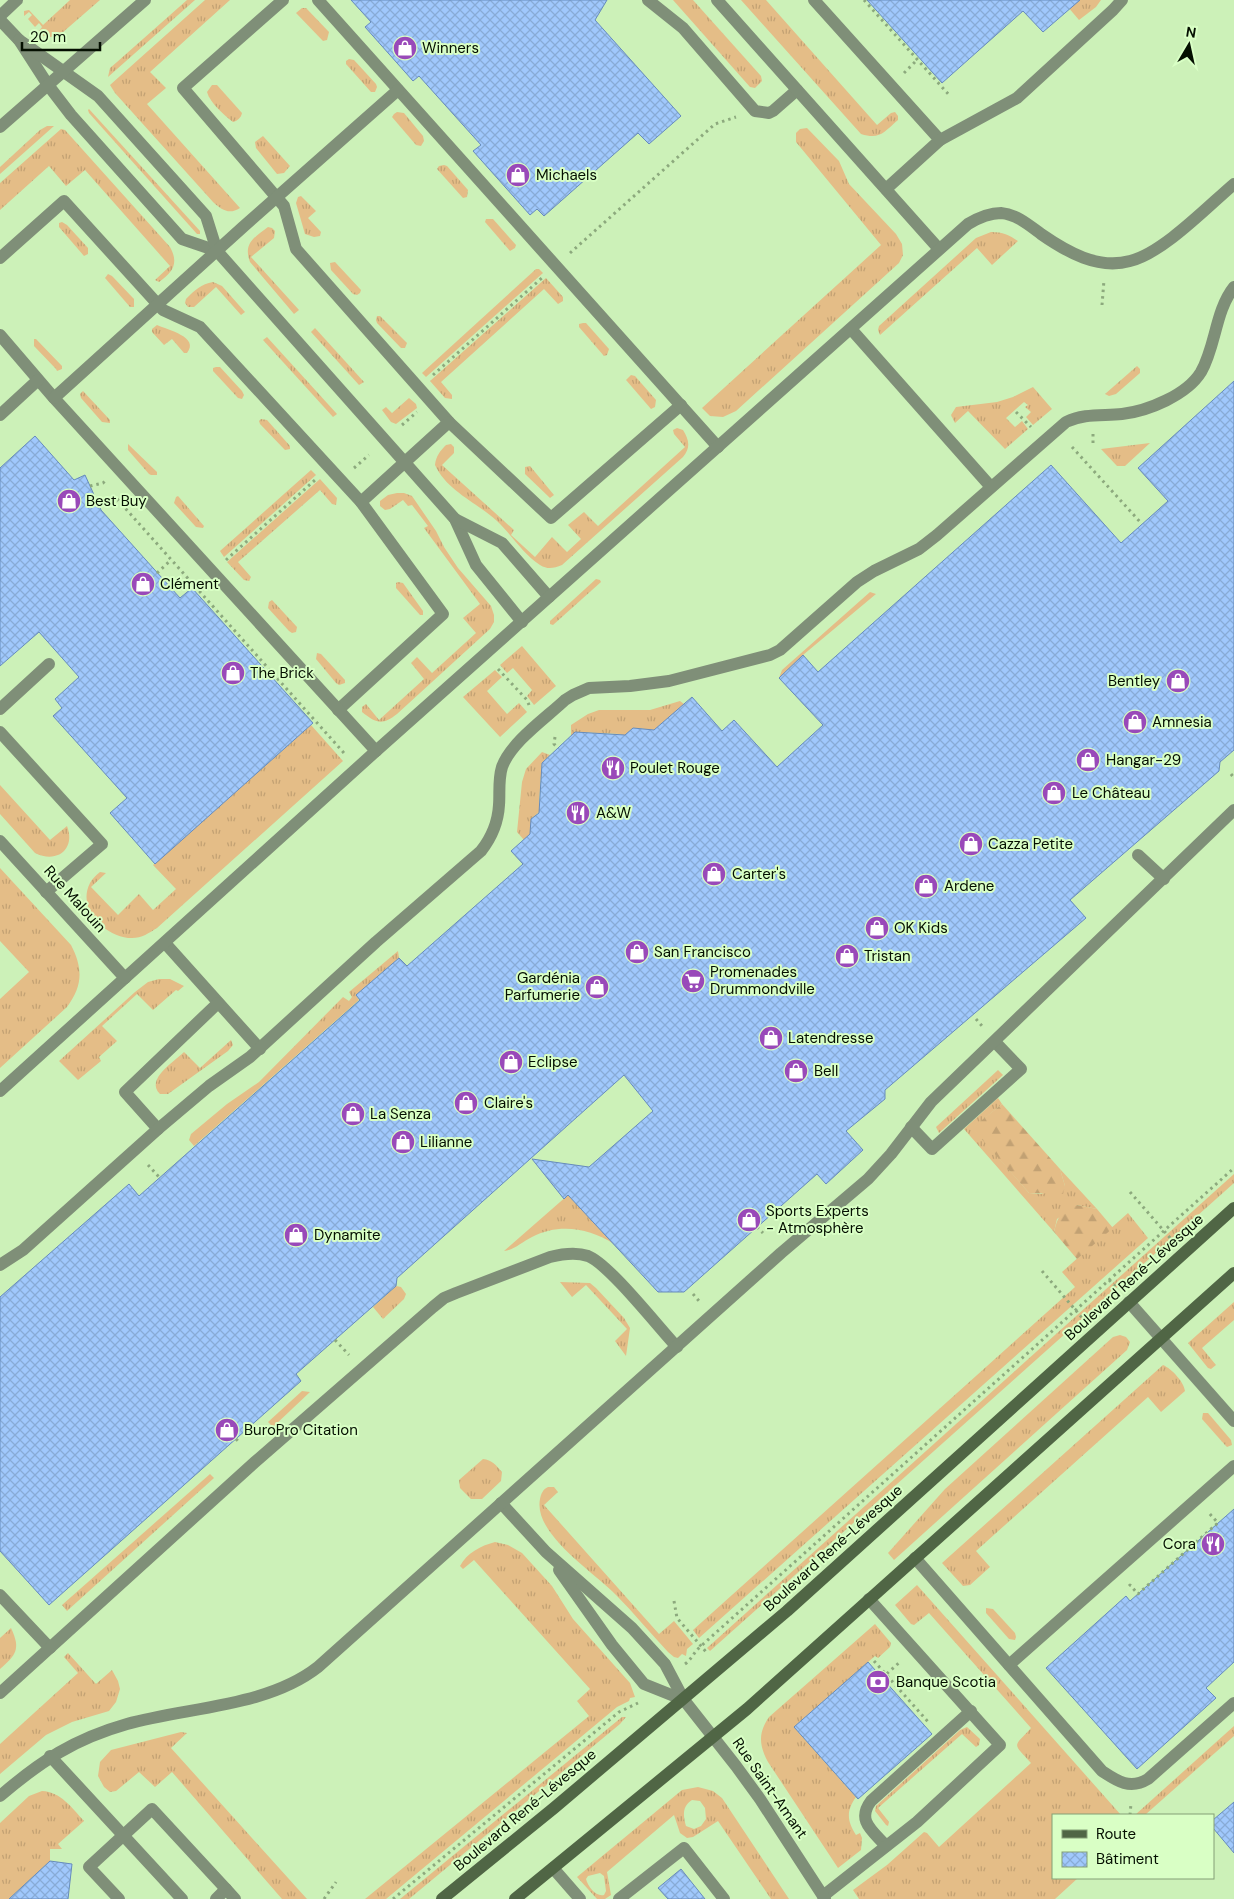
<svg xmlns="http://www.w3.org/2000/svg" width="1234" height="1899" font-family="'DM Sans',sans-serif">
<defs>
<pattern id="grass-tufts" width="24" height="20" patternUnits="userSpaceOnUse" patternTransform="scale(1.25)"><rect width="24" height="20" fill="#e4bd87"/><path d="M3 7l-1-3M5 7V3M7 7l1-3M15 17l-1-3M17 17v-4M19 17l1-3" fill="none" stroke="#c2a173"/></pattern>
<pattern id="forest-firs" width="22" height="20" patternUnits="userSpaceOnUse" patternTransform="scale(1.25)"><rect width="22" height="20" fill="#e4bd87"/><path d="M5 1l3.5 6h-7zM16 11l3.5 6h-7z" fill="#c2a173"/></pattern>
<pattern id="building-cross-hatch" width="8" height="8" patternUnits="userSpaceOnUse" patternTransform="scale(1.25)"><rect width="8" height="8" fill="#a0c8fc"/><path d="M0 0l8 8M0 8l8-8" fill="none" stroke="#88abd6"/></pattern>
</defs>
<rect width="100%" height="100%" fill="#ccf1b8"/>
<g fill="url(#grass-tufts)" fill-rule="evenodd">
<polygon points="70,0 100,0 62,33 51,37 41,35 39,31 42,27 39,23 35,27 28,19 32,15 29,12 24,16 24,11 29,10 43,25"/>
<polygon points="187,0 195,0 108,77 110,68 117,62"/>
<path d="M205 0H230L150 72 166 88 147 104 240 208C229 215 222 210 213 202L115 93 110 85Z"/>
<polygon points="673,0 693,0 761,76 762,81 755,88 750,87"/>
<path d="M741 0H766L877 125 891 113 895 112 898 116V120C884 132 880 140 861 134Z"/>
<polygon points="1062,0 1101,0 1096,7 1079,20"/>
<polygon points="302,8 306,8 329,32 327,40 323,41 296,13"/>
<polygon points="349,59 354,60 376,84 377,87 375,92 371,92 346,64 346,61"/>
<path d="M212 85H217L242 113C241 118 237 121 233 122 224 115 210 103 207 92Z"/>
<polygon points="89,109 200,231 200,234 197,234 89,113 88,110"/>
<polygon points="397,112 404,113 423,136 424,141 421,146 416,145 392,117 394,114"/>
<polygon points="47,126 54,126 0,174 0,167 40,130"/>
<polygon points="807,128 839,161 849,184 896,234 902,244 903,255 899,263 736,411 723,417 710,416 702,408 881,245 796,142 796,133 800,129"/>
<path d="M61 129 65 130 170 247C179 263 173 272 159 282L155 280 170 266 85 170 66 186 49 166 0 210V183Z"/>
<polygon points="263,136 290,166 284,173 277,174 256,148 255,142"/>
<polygon points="444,165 447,166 468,190 467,197 463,198 437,169 439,166"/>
<polygon points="301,196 316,211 308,218 321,232 320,236 314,237 305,234 296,203 298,197"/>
<polygon points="486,219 493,219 516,245 515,248 510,251 485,222"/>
<polygon points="62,222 67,225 88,248 88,254 84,256 59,227 59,223"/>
<path d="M268 227 272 228 275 231 274 238 251 257 299 310 294 314 250 262C243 243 254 238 268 227Z"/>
<path d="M991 232C1003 232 1009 235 1018 241L992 265 977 248 880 335 878 330 879 326 976 238Z"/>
<polygon points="335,262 361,290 360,293 357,295 353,294 331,270 330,263"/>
<polygon points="536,269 539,269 543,273 426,377 422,373"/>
<polygon points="108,274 112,276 134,299 134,307 130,307 105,278"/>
<polygon points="546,278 563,297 563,301 558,304 544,289 441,382 452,395 452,399 445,398 430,381"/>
<path d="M213 282 222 286 245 312 241 315 216 287 194 307H188L185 303 186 299C195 290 201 284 213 282Z"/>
<polygon points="377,316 380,316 407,343 405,348 401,348 377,323 376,320"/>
<polygon points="583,323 586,323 609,349 607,355 604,356 579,327 579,324"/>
<path d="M157 325C168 330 200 337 187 353H184L172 339 164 345 152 332V329Z"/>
<polygon points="315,328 364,382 359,385 311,332"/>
<polygon points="267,337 337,414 333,417 263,340"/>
<polygon points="34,339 36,339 62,366 62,369 57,371 56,369 34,346"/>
<polygon points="1137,366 1140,369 1140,373 1116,394 1109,396 1105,394"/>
<polygon points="216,367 220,367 242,391 244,395 242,399 238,398 213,371 213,368"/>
<polygon points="631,375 635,376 656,400 655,407 651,409 626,380"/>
<polygon points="1033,387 1052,409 1033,425 1026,417 1031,412 1025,407 1028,405 1024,402 1006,418 1015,427 1022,421 1028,429 1005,449 968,411 955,423 951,415 956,407 997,402 1013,397"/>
<polygon points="83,391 110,420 110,423 102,422 81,398 80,394"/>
<polygon points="409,398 416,404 417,408 396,424 391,422 382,410 386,407 392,413"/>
<polygon points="261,419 267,420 290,446 290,449 285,450 260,424 259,421"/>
<path d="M677 428 683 430C689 440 691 447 683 457L562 565C554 568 548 570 540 565 523 554 511 534 497 521 476 502 447 491 435 465 436 456 440 451 446 445L451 444 454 447V453L442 465 514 530 511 535 535 557 552 537 567 552 581 539 568 525 584 512 598 526 685 447 674 434 673 430Z"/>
<polygon points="1150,443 1125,466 1117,466 1101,449"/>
<polygon points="128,444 157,472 157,475 151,475 149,474 128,450"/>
<polygon points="530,466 554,495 550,498 525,474 525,467"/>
<polygon points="311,470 316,475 224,557 220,551"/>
<polygon points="320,479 337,498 336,505 332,504 320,490 238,562 251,577 249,581 244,580 227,562"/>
<path d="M397 493H404L412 496 436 531 444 547 458 568 491 606 494 615V622L490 629 397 714C382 726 376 723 362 712V707L366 704 379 720 424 679 411 663 417 657 432 673 476 633 463 618 480 604 424 528 428 526 412 505 408 506 403 500 390 509 385 510 380 506V501L388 495Z"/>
<polygon points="178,496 204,526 203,528 196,527 174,503 176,497"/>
<polygon points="596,579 600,580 601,582 553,625 550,624 550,621"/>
<polygon points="398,582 403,583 423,611 423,615 420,615 396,588 396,583"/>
<polygon points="870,592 876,594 803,655 779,678 782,670"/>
<polygon points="272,600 297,627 296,632 292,633 289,631 268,608 269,602"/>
<polygon points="522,646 556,686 534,705 527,696 532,690 513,668 507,673 500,665"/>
<polygon points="317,653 321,654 345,680 345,683 339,685 336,683 316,659"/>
<polygon points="495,670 502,677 487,691 507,714 519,703 527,712 500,737 463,697"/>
<polygon points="680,701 684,704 650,734 645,729 633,728 623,737 620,734 576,732 571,736 571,725 588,714 599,710 650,710"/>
<path d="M311 725 343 761 157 928C149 933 142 938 132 938 107 938 76 910 90 883 92 879 96 875 100 872L106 873 91 887 118 915 139 894 153 910 176 889 153 865Z"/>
<polygon points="542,752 550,755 542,763 539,803 544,808 531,819 531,827 534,831 524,840 517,832 522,782 526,769"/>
<path d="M0 785 50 840 67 826C76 849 57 864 35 853L0 814Z"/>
<path d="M0 868 71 945C83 968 83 986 67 1007L0 1068V999L29 972 0 941Z"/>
<polygon points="398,951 399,958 356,995 359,1000 194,1146 189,1140 191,1134 227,1104 259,1082 343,997 349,1001 352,997 349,992"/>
<polygon points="159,979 170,979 184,986 178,991 176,990 153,1010 137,994 102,1026 117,1041 99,1057 101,1061 78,1080 59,1061 135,992 148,982"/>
<path d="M231 1040 233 1045 228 1051 168 1094H160C145 1079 174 1062 184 1052L200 1068Z"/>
<polygon points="998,1070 1003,1075 939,1133 936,1127"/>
<polygon points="998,1098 1002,1104 973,1128 1029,1193 1041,1194 1065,1186 1060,1169 1097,1209 1077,1205 1057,1219 1054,1232 964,1129"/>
<polygon points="1234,1174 1234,1183 710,1651 707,1648"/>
<path d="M568 1195 614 1244C589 1228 559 1223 532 1237 522 1242 514 1250 504 1251Z"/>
<polygon points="1128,1213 1148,1238 699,1638 693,1630 1075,1287 1062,1272"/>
<polygon points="560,1282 590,1283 596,1288 624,1318 630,1328 626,1356 615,1341 627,1329 586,1285 572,1297"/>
<polygon points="396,1286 401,1287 406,1294 404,1299 383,1319 373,1307"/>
<polygon points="1234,1302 1234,1320 1202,1348 1216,1365 1211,1369 1208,1368 1188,1343"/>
<polygon points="1120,1335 1126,1337 1130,1342 1127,1350 894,1560 888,1553 945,1489 1113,1337"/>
<path d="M1163 1365C1172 1369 1184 1382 1185 1391L1161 1412 1148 1397 976 1551 990 1567 970 1585 963 1586 942 1563Z"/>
<polygon points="302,1391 310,1392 273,1427 268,1422"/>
<polygon points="1203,1413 1208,1413 1231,1440 1232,1445 1227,1447 1225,1445 1202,1419"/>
<path d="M483 1459C492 1460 496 1465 502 1472L501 1481 482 1499H471L460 1488 459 1480Z"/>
<polygon points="210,1474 214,1478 67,1611 62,1605"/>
<path d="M548 1487H554L558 1492 544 1505 659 1634 674 1621 693 1644 687 1649 686 1656 682 1654 678 1658 674 1657 668 1652C650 1633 634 1613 616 1595 594 1572 533 1534 540 1499 541 1494 543 1489 548 1487Z"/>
<path d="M495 1542 508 1545 522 1553 552 1586 573 1619 630 1683 635 1697 630 1698 629 1701 617 1707 386 1899H365L589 1716 577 1701 590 1689 474 1560 463 1569 460 1566C467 1553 480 1546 495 1542Z"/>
<path d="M917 1585 1121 1815H1053V1878H1078L1055 1899H859L853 1890 887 1865 924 1832 927 1833 939 1847 1031 1763C1012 1742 1013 1748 1031 1728L929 1613 914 1625 911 1624 895 1605Z"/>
<polygon points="986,1608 993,1609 1015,1633 1016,1637 1015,1640 1009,1639 986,1613"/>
<path d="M875 1624 891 1643 890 1647 878 1658 875 1656 794 1727 856 1797C846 1811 847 1821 856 1835L860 1833 862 1838 861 1850 838 1868 768 1762C759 1745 758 1733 769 1717Z"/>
<path d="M11 1628C21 1649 16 1655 0 1669V1638Z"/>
<polygon points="68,1653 96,1684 112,1670 118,1681 120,1689 116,1702 109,1711 72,1722 46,1735 0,1774 0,1744 78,1673 64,1657"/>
<polygon points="622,1717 626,1717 620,1724 409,1899 400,1899"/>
<polygon points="1234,1726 1234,1736 1145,1815 1135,1815"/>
<polygon points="967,1727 980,1739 979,1745 976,1747 962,1734 878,1808 889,1822 888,1826 886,1825 875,1811 876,1806 960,1730"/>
<polygon points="181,1732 187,1733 171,1748 307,1899 282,1899 172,1772 155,1787 139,1772 116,1791 110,1792 104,1787 98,1776 100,1762 111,1750"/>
<path d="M698 1787 713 1791 722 1798 789 1899H771L718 1821 693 1837 687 1838 680 1833 674 1815 607 1872 611 1895 605 1899H597L577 1877 682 1790ZM692 1800 700 1801 705 1808 706 1819 701 1826 694 1829 686 1826C683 1816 682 1806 692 1800ZM600 1873 604 1876 606 1891 604 1895C596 1897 588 1887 586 1879L588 1876Z"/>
<path d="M42 1791C61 1792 71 1807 84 1821L58 1844 62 1849H50V1861L9 1899H0V1823L29 1796Z"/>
</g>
<g fill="url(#forest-firs)">
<polygon points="1002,1104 1060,1169 1065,1186 1063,1194 1029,1193 972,1128"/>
<path d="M1077 1205 1097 1209 1113 1228 1077 1259 1054 1232C1058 1215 1061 1212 1077 1205Z"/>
</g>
<g fill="url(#building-cross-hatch)" stroke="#668bbc">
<polygon points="351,0 607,0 595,20 681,116 649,144 638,133 544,216 537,209 530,215 473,151 481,145 419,76 413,81 365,27 371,22"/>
<polygon points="867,0 1080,0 1043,32 1023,11 942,83"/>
<polygon points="1234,381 1234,750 1220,762 1219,771 1070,900 1086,918 885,1090 885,1099 846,1131 863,1150 826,1184 817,1174 684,1292 658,1292 568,1195 564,1199 532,1159 589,1167 653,1111 624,1075 397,1278 396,1286 296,1374 301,1381 49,1605 0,1551 0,1297 129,1184 139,1196 360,1000 356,995 399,958 407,966 523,864 511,851 530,834 531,819 539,813 542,763 575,732 625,735 633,728 654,730 692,697 722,731 734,720 777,767 823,725 779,678 803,655 818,672 1051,465 1121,543 1168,501 1138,468"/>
<polygon points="35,436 74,480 85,475 101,510 180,598 192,588 313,723 155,864 110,813 127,798 53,716 62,708 55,699 79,677 39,632 0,666 0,468"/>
<polygon points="1234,1509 1234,1662 1206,1688 1216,1698 1137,1769 1046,1668 1126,1596 1130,1601"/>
<polygon points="868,1662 932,1734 858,1799 794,1727"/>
<polygon points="1234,1802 1234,1853 1213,1828 1213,1820"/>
<polygon points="50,1861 72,1864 68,1899 9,1899"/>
<polygon points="681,1869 705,1899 668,1899 658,1888"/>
</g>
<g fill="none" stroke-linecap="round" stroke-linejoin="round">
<g stroke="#8ca97d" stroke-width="3" stroke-dasharray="2.5 4" stroke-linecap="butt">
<polyline points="864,0 950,96"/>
<polyline points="904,73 917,60"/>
<polyline points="570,253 715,124 736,117"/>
<polyline points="1102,305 1104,280"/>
<polyline points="433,375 543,277"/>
<polyline points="1016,412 1031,427"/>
<polyline points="402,425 417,412"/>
<polyline points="1093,434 1093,443"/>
<polyline points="1072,447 1142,524"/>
<polyline points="354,468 369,455"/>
<polyline points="90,486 103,483 106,480"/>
<polyline points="117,499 344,753"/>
<polyline points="226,560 315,480"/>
<polyline points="157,573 171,560"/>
<polyline points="498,669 527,700 529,705"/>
<polyline points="555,737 554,744 558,748"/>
<polyline points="1231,774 1234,778"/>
<polyline points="976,1019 982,1026"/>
<polyline points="148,1165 159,1177"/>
<polyline points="1130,1192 1171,1239"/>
<polyline points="757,1227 763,1233"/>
<polyline points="1042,1271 1084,1320"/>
<polyline points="1109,1280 1118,1289"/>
<polyline points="693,1294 699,1301"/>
<polyline points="335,1340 349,1355"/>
<polyline points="236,1439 239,1442"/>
<polyline points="1129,1586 1130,1585 1138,1594 1212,1528 1218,1523 1209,1513"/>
<polyline points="674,1601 677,1618 707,1653"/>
<polyline points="874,1661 930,1724"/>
<path d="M685 1664C692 1659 693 1653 701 1646L1234 1168"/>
<polyline points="882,1678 901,1661"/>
<polyline points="1130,1815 1131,1803"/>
<polyline points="324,1899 336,1882"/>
<polyline points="393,1899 619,1712 638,1703"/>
</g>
<g stroke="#7f8f78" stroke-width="12">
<polyline points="283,0 183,88 284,206 296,249 449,422 551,518 681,405"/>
<polyline points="318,0 718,447"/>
<polyline points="648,0 683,28 755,111 769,113 773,111 797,90"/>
<polyline points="717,0 939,249"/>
<polyline points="814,0 940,140 886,189"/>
<polyline points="0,16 17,0"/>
<polyline points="0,20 19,40 48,85 71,115 182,239 217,251"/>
<polyline points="19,40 98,96 206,216 217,251 455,519 476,565 522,622"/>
<polyline points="940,140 1017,98 1113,10 1122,0"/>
<polyline points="0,258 64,201 163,310 200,327 361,502 443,614 338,710"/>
<polyline points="851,329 991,487"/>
<polyline points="0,335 54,398 376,751"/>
<polyline points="54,398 243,227 398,90"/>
<polyline points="0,415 38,380"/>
<polyline points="361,502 449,422"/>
<polyline points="455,519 502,543 549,597"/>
<polyline points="0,709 49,664"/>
<polyline points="0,732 102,844 46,892"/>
<polyline points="1138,855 1164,879"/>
<polyline points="165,943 260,1049"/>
<path d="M0 1091 376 751 968 224C978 218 990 213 1001 213 1016 214 1029 225 1041 234 1067 252 1098 270 1130 261 1163 253 1208 206 1234 184"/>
<polyline points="911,1127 932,1149 1021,1069 995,1042"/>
<polyline points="158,1129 125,1092 218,1003"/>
<path d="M0 1265 23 1250 158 1129 209 1086 250 1057 376 942 481 851C492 837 498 823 499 805 500 793 498 780 502 767 511 742 546 718 565 700L573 695 589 688 630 686 669 681 770 655 780 650 857 582 874 571 919 549 937 535 1066 422C1084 413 1103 416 1122 414 1148 411 1187 395 1201 372 1216 346 1215 311 1234 287"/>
<polyline points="1129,1302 1234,1421"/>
<polyline points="501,1503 546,1552 632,1628 665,1664 684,1700"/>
<path d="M915 1558 1102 1771C1117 1781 1130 1790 1148 1779L1234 1703"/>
<polyline points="559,1570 612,1645 644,1684 684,1700"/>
<polyline points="0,1595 50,1648"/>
<polyline points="1009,1665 1234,1466"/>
<path d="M0 1693 255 1462 433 1307 444 1298 456 1293 550 1257C562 1254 576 1252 588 1256 609 1264 659 1328 677 1347"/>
<polyline points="50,1756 182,1899"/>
<path d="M0 1796C41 1761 74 1739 127 1724 188 1707 267 1707 318 1667L781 1253 868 1179 891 1154 931 1102 1234 810"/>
<path d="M886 1846C873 1831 856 1821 871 1801L971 1711"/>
<polyline points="553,1868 580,1899"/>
<polyline points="823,1896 917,1822 1000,1745 869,1599"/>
<polyline points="119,1899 89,1867 152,1809 226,1889"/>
<polyline points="216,1899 226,1889 235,1899"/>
<polyline points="619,1899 684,1848 724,1899"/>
</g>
<g stroke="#7f8f78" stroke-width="12">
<polyline points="0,841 125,978"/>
<polyline points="684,1700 736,1766 760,1799 825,1899"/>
</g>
<polyline stroke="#7f8f78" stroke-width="12" points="0,127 145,0"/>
<g stroke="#506645" stroke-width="12">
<polyline points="442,1899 554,1808 787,1611 1234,1208"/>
<polyline points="515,1899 747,1709 1234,1273"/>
</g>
</g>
<defs>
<g id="shop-disc" transform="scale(1.25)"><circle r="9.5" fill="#9949b9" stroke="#d9ffc5"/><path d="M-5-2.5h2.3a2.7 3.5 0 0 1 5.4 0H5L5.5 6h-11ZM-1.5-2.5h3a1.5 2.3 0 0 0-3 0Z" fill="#fff"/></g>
<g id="restaurant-disc" transform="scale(1.25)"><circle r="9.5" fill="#9949b9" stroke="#d9ffc5"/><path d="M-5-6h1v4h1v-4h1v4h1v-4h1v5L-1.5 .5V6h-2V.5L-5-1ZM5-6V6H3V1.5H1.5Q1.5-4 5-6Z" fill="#fff"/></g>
<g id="supermarket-disc" transform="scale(1.25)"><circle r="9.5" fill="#9949b9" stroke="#d9ffc5"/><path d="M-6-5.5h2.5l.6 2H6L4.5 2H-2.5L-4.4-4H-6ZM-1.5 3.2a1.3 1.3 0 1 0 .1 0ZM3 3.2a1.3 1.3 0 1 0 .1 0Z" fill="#fff"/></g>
<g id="bank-disc" transform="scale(1.25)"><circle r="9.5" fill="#9949b9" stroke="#d9ffc5"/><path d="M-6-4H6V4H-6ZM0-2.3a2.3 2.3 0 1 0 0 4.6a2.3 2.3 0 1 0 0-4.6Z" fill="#fff"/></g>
</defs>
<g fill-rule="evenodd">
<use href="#shop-disc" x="405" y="48"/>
<use href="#shop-disc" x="518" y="175"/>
<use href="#shop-disc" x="69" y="501"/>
<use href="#shop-disc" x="143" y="584"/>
<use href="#shop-disc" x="233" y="673"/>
<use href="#shop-disc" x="1178" y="681"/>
<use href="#shop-disc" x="1135" y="722"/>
<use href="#shop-disc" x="1088" y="760"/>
<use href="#restaurant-disc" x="613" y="768"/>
<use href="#shop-disc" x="1054" y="793"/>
<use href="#restaurant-disc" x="578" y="813"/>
<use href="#shop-disc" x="971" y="844"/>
<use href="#shop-disc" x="714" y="874"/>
<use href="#shop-disc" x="926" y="886"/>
<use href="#shop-disc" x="877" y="928"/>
<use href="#shop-disc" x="637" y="952"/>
<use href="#shop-disc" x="847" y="956"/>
<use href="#supermarket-disc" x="693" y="981"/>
<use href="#shop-disc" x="597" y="987"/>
<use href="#shop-disc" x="771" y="1038"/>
<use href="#shop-disc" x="511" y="1062"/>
<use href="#shop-disc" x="796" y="1071"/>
<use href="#shop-disc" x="466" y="1103"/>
<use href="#shop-disc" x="353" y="1114"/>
<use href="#shop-disc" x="403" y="1142"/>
<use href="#shop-disc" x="749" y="1220"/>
<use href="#shop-disc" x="296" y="1235"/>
<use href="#shop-disc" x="227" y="1430"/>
<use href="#restaurant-disc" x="1213" y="1544"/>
<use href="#bank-disc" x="878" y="1682"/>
</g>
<g text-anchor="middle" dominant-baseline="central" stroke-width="4" stroke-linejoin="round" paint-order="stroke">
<g font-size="15" fill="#040f00" stroke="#d9ffc5" text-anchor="start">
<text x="422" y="48">Winners</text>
<text x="536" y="175">Michaels</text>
<text x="86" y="501">Best Buy</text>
<text x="160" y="584">Clément</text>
<text x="250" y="673">The Brick</text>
<text x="1160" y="681" text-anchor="end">Bentley</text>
<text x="1152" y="722">Amnesia</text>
<text x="1106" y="760">Hangar-29</text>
<text x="630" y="768">Poulet Rouge</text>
<text x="1072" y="793">Le Château</text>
<text x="596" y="813">A&amp;W</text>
<text x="988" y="844">Cazza Petite</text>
<text x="732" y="874">Carter's</text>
<text x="944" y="886">Ardene</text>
<text x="894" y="928">OK Kids</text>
<text x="654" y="952">San Francisco</text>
<text x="864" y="956">Tristan</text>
<text x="710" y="972">Promenades<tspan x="710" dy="17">Drummondville</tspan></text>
<text x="580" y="978" text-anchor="end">Gardénia<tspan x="580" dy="17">Parfumerie</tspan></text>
<text x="788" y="1038">Latendresse</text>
<text x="528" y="1062">Eclipse</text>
<text x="814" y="1071">Bell</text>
<text x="484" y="1103">Claire's</text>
<text x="370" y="1114">La Senza</text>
<text x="420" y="1142">Lilianne</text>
<text x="766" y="1211">Sports Experts<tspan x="766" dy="17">- Atmosphère</tspan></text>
<text x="314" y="1235">Dynamite</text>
<text x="244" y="1430">BuroPro Citation</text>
<text x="1196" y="1544" text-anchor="end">Cora</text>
<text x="896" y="1682">Banque Scotia</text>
</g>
<g font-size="15" fill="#040f00" stroke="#d9ffc5">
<text transform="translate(75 899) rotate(48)">Rue Malouin</text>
<text transform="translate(1134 1277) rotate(-42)">Boulevard René-Lévesque</text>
<text transform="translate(833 1548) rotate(-42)">Boulevard René-Lévesque</text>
<text transform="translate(770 1788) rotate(55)">Rue Saint-Amant</text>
<text transform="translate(525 1810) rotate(-40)">Boulevard René-Lévesque</text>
</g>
</g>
<rect x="1052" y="1814" width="162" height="65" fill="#d9ffc5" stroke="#849f76"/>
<rect x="1062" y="1830" width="25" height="8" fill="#506645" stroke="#849f76"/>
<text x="1096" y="1839" font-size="15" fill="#040f00">Route</text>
<rect x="1062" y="1852" width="25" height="15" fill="url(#building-cross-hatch)" stroke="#849f76"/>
<text x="1096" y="1864" font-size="15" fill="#040f00">Bâtiment</text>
<g transform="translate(1189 45) rotate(9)" stroke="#d9ffc5" stroke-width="4" paint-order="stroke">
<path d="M0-4L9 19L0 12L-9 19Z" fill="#040f00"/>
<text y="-8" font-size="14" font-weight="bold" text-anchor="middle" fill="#040f00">N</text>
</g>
<path d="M22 42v8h78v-8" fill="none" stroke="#040f00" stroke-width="2.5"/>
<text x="30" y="42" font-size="15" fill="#040f00" stroke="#d9ffc5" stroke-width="4" paint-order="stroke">20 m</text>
</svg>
